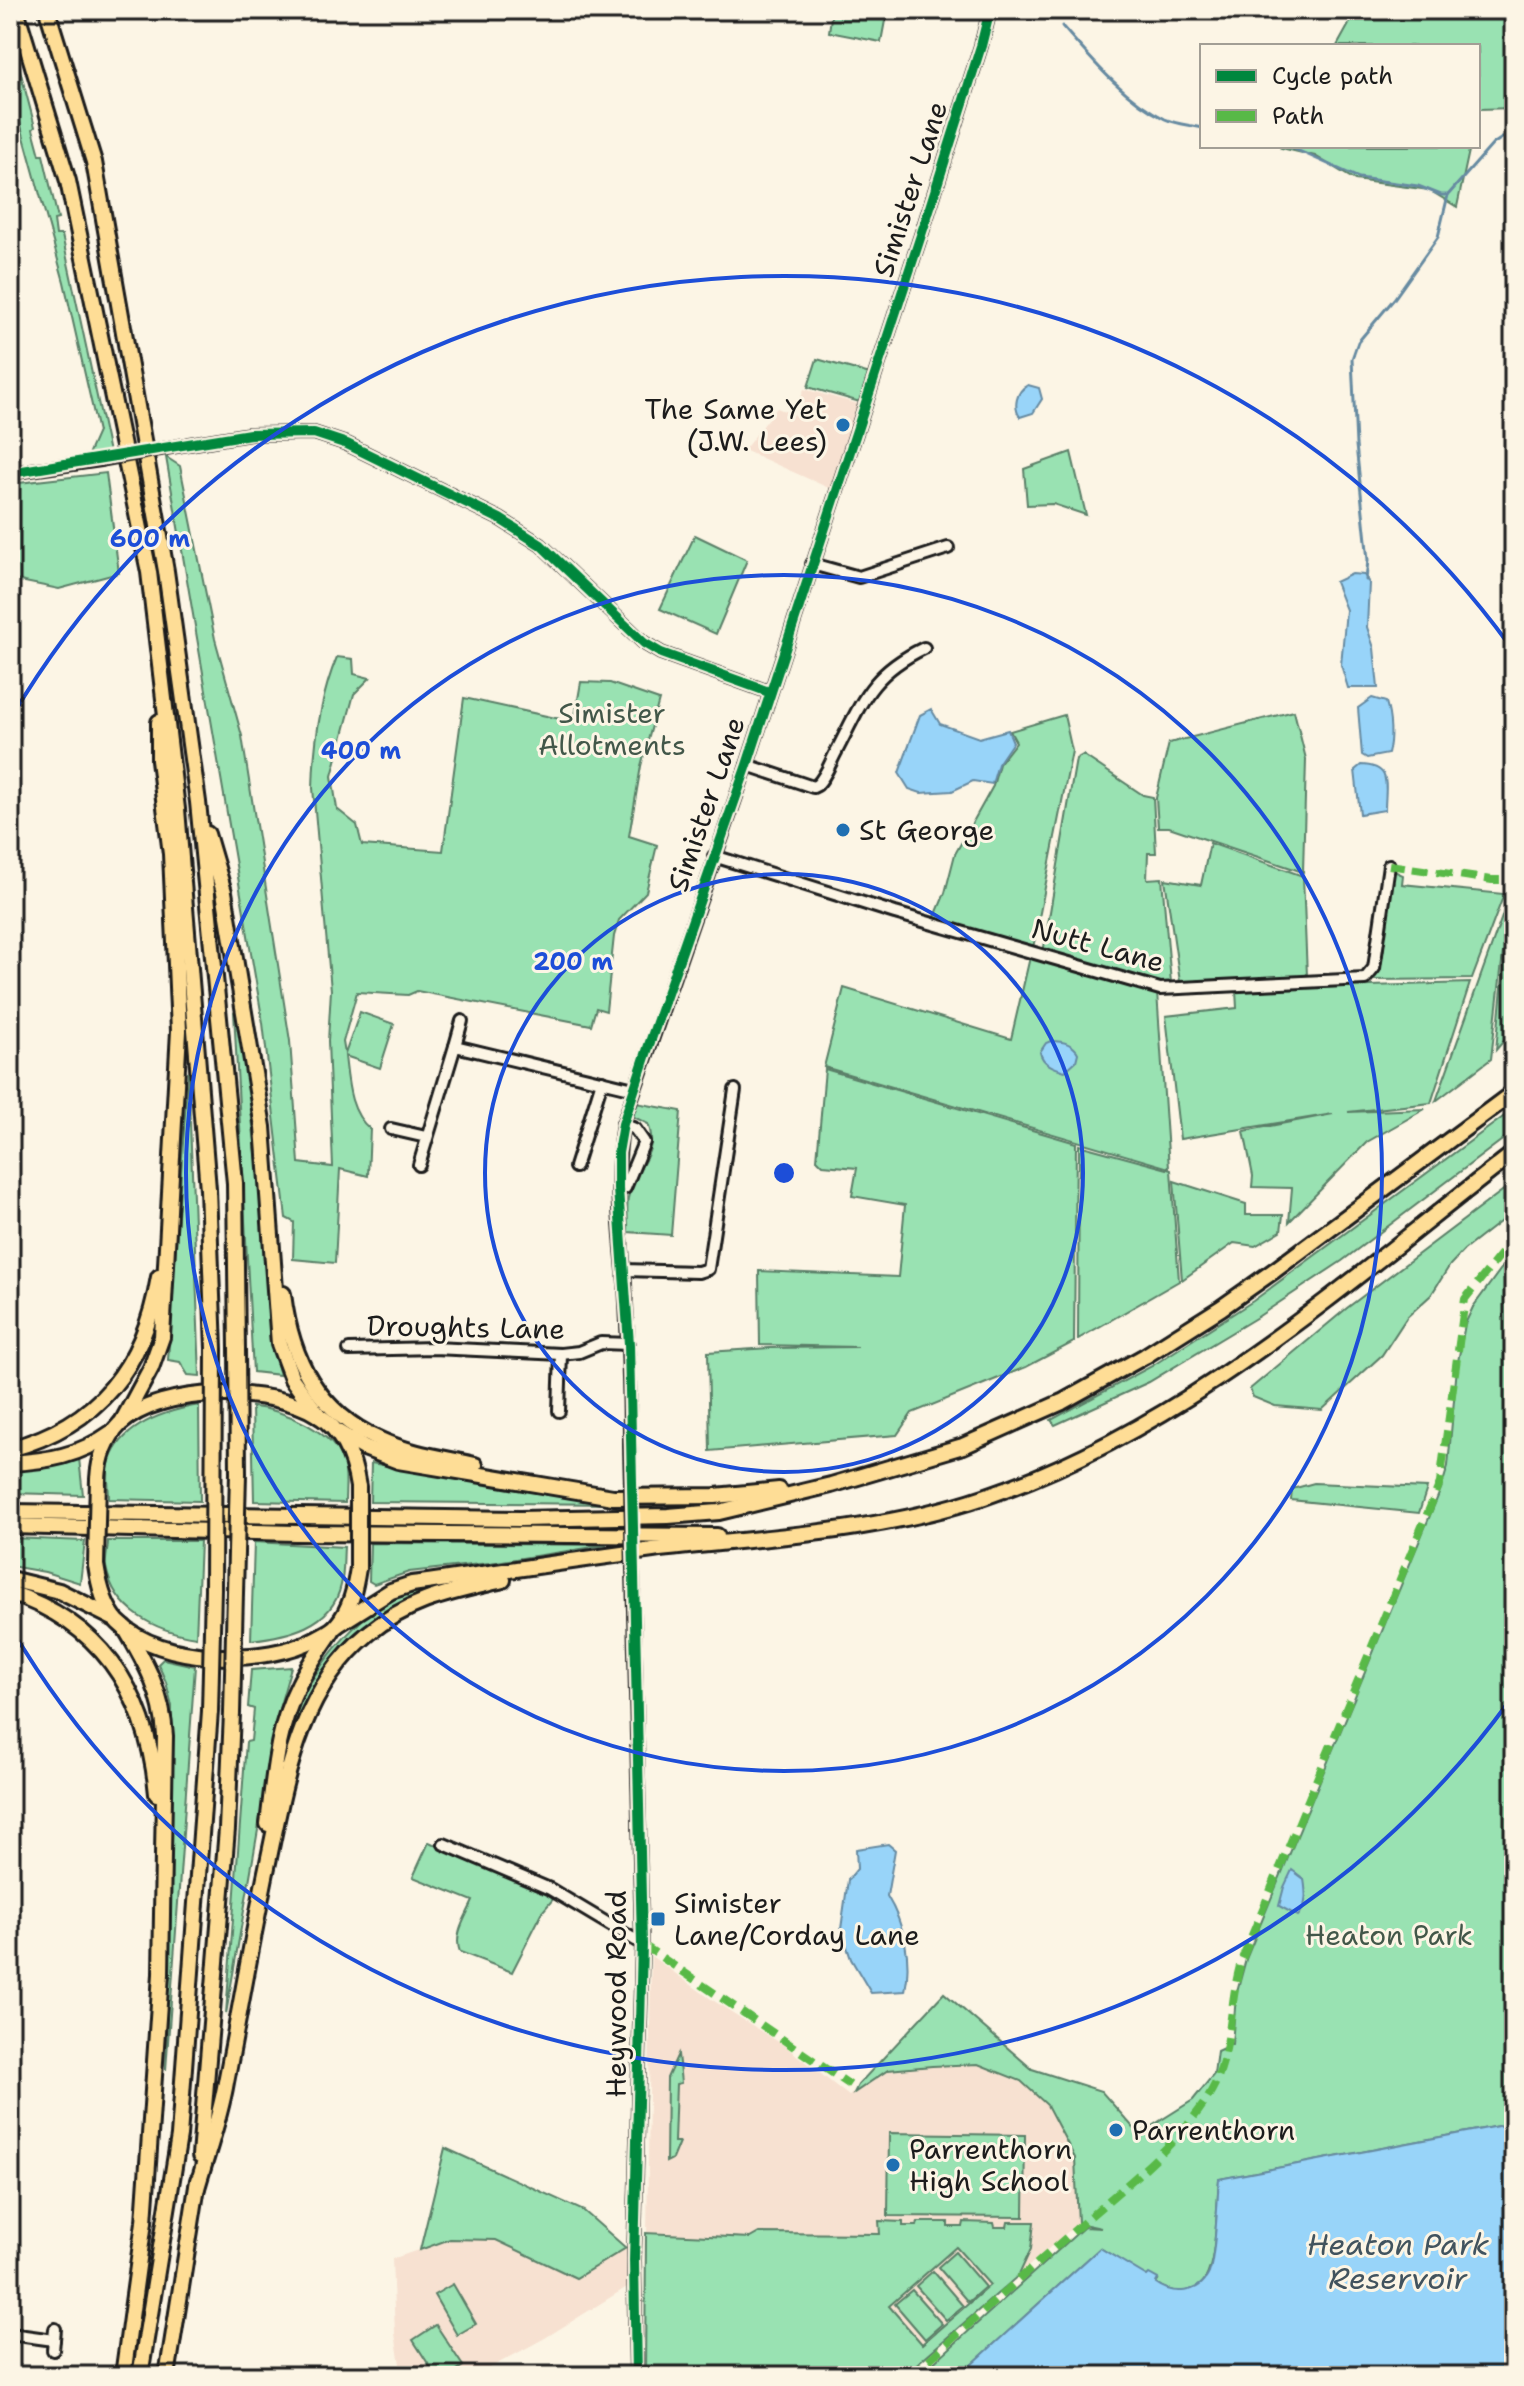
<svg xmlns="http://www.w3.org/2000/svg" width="1524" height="2386" font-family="'Shantell Sans',sans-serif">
<rect width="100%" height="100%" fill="#fcf5e5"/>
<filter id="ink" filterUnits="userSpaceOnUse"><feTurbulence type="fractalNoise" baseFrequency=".0125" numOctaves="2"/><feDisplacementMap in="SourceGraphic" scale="16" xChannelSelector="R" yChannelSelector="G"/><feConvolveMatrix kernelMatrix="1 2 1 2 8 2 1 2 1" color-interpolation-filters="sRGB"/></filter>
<g filter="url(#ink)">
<g fill="#f7e1d1">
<polygon points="804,389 862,405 831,489 744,450 777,408 795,415"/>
<polygon points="651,1956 711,1999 785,2046 849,2096 949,2001 1022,2067 1155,2149 1078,2223 903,2376 645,2376"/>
<polygon points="450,2239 496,2240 576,2277 626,2248 627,2287 545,2338 475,2376 402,2376 395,2334 392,2259"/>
</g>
<g fill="#99e2b2" stroke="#5a7f67" stroke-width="2" fill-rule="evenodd">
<polygon points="832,10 887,10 881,42 829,32"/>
<polygon points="1357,10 1514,10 1514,108 1479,109 1478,46 1337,46"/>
<polygon points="10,32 35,127 33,129 40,155 43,155 58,219 54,220 56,235 62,235 110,457 86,459 98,432 64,282 10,86"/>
<polygon points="1283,146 1470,146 1457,207 1429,190 1355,180 1315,156 1281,148"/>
<polygon points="817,359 870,374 860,402 808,387"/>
<polygon points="1071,452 1086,515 1053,504 1027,505 1024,469"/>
<path d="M166 457 180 466 215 639 242 736 290 1041 299 1163 333 1167 328 1041 331 990 313 788C314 745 320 697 337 657L353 659 354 674 370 678 354 694 332 776 337 809 357 825 362 845 443 851 464 698 574 722 581 682 610 683 659 700 641 766 629 836 657 845 646 892 619 920 614 936 606 1011 596 1008 591 1025 417 991 408 995 357 992 343 1042 345 1054 360 1012 394 1024 380 1068 345 1056C348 1081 349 1112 370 1129L368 1176 340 1169 335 1263 293 1259 294 1222 286 1218 263 1023Z"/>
<polygon points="106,473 119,573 59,589 10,579 10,484"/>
<polygon points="695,535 747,560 716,634 660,609"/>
<polygon points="1294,711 1306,759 1303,872 1169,827 1158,827 1156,798 1169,743"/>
<polygon points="1064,715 1072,751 1033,948 934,919 945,893 955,854 993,786 999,764 1016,742 1010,731"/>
<polygon points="1083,755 1143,795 1153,797 1156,853 1148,853 1147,879 1162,878 1171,983 1149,982 1043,953 1076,759"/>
<polygon points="1210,843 1303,876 1307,976 1180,982 1165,879 1201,885"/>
<polygon points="1394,871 1403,875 1402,884 1504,894 1472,979 1374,980 1382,960"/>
<polygon points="1514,883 1514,942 1503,953 1491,1059 1436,1101"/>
<polygon points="1514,947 1514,1029 1496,1050 1505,956"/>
<polygon points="1030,957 1157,992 1169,1168 824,1067 844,988 1011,1039"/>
<polygon points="1470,983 1431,1103 1348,1112 1425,1109 1367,1142 1289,1222 1292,1188 1252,1187 1253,1176 1244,1131 1333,1114 1180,1139 1166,1016 1237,1008 1236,990"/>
<polygon points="240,1011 262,1205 270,1339 280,1375 253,1372 234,1012"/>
<polygon points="825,1069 1076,1143 1074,1342 1026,1367 912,1413 897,1435 710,1451 708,1352 770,1348 858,1347 760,1345 759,1271 898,1277 905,1205 852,1196 857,1168 823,1165 817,1159"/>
<polygon points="188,1071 200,1376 188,1375 180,1362 168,1360"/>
<path d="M636 1103 681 1111 671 1235 628 1232C629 1219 625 1207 629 1194 635 1167 660 1153 648 1124L632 1116Z"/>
<polygon points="1514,1109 1514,1131 1342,1261 1259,1316 1149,1382 1055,1425 1051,1420 1152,1366 1253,1301"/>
<polygon points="1079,1145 1171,1170 1179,1281 1078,1339"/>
<polygon points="1174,1181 1246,1204 1246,1215 1283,1215 1281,1231 1255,1246 1234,1243 1182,1280"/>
<polygon points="1514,1182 1514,1211 1464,1250 1450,1265 1431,1295 1407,1317 1382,1355 1322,1410 1275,1406 1253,1397 1250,1389 1347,1308"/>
<path d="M1514 1251V2123L1219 2179C1217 2201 1216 2255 1208 2273 1199 2296 1172 2295 1156 2283L1158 2280 1147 2277 1100 2248 959 2376H919L1084 2227 1101 2228 1078 2223 1075 2158 1047 2105 1021 2081 978 2064 932 2066 888 2070 854 2093 858 2085 944 1993 1032 2069 1101 2091 1139 2134 1193 2100 1214 2074 1217 2051 1232 2044 1236 1996 1246 1959 1441 1489 1448 1466 1457 1367 1465 1324 1473 1307Z"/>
<path d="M199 1405 200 1501 109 1499C109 1488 106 1471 110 1460 123 1424 165 1411 199 1405Z"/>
<path d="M252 1407C282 1408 337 1433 344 1465 347 1477 345 1492 345 1503L254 1501Z"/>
<polygon points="79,1458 83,1495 10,1493 10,1465 67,1462"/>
<polygon points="371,1463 547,1494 622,1501 623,1504 370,1502"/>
<polygon points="1314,1483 1427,1488 1419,1513 1291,1500 1292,1489"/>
<polygon points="10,1538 85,1541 80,1583 45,1572 10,1566"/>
<path d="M108 1541H200L196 1637C156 1631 114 1611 106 1567 105 1559 108 1549 108 1541Z"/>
<path d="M254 1542 344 1547C343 1560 344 1573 341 1585 332 1627 286 1636 251 1640Z"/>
<polygon points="370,1543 607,1545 489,1563 409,1572 374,1584 369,1581"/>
<path d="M422 1592C406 1601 389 1609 373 1619 324 1652 302 1705 287 1759L283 1758C289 1734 295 1709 307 1688 325 1657 364 1609 398 1597 406 1594 414 1593 422 1592Z"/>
<polygon points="163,1659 195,1666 166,2070 172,1706 166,1682 158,1664"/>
<polygon points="291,1667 279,1709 226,2014 246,1742 251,1741 254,1709 248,1707 251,1670"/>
<path d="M429 1842 555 1897 543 1911 512 1972 460 1952C453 1935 466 1917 473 1901L413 1877Z"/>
<polygon points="678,2054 681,2083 676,2084 674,2142 679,2142 672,2159 666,2162 667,2078"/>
<polygon points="889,2133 1025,2135 1024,2217 888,2216"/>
<polygon points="445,2148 584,2211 626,2248 576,2278 496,2240 450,2239 420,2250"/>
<path d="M879 2221 903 2222V2226H917L918 2222H948V2227H963L964 2222 994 2223 995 2227H1007L1008 2222H1034L1031 2249 1019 2275 903 2376H645L646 2233 750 2238 759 2233 880 2234ZM956 2247 990 2285 922 2344 889 2306Z"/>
<polygon points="955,2252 985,2287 968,2302 938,2267"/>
<polygon points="933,2271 963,2306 946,2320 916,2286"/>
<polygon points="453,2284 476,2324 457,2335 434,2295"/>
<polygon points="912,2290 942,2324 925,2339 895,2304"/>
<polygon points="436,2325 463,2366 448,2376 436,2376 413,2340"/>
</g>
<g fill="#98d4f9" stroke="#668aa1" stroke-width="2">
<path d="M1028 385 1039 388 1042 399 1033 413 1020 417C1013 407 1016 391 1028 385Z"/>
<polygon points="1352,574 1364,575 1369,583 1367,627 1374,648 1378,688 1348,688 1341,665 1346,610 1335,582"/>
<path d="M1372 698 1386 702C1391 718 1392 738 1388 754L1367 758 1362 755 1358 708Z"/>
<polygon points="931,709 940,724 979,738 1008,730 1013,742 998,764 992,784 973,781 952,791 921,793 909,789 899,773 920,715"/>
<path d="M1361 765C1393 766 1385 785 1385 810L1360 814 1355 770Z"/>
<path d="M1051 1041C1061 1041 1073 1043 1078 1053L1076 1061 1065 1071C1055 1068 1042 1064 1040 1052L1046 1043Z"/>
<path d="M888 1844 895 1850 887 1896C904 1924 912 1959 905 1991L871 1993 851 1959 841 1929 848 1880 857 1869 856 1849Z"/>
<path d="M1292 1870 1304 1879C1306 1892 1308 1905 1298 1916L1279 1906 1284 1887Z"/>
<path d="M1514 2123V2376H959L1100 2248 1147 2276 1149 2274 1158 2279 1156 2283C1172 2295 1199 2295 1209 2273 1216 2255 1217 2201 1219 2179Z"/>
</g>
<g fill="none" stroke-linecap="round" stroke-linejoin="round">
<g stroke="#668aa1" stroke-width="3">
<path d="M1062 26C1091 59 1124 99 1165 119 1176 124 1190 125 1202 128"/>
<polyline points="1288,146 1359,178 1418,186 1441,195 1448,195 1493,144 1502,138 1514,136"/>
<polyline points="1366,580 1368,560 1356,445 1352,359 1358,342 1394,299 1438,237 1448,195"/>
</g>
<g stroke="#1c1c1c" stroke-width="16">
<g id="minor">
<polyline points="189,444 250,434 314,433 347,444 500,519 541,545 644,643 661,653 769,692"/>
<polyline points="10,473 101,460"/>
<polyline points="812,564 859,577 948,548"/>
<path d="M747 765 813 787 817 785C826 776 830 763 836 752 862 702 870 674 924 648"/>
<polyline points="714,856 895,913 1160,989 1365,979 1374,968 1389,865"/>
<polyline points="455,1046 462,1021"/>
<polyline points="391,1129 426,1137"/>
<polyline points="419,1165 455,1046 634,1089"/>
<polyline points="575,1167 602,1081"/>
<polyline points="618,1189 625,1188 644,1142 635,1129 623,1124"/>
<polyline points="624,1270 698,1272 708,1269 735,1090"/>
<polyline points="349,1350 434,1348 561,1354 579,1352 601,1343 629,1344"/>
<polyline points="559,1411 561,1354"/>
<path d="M630 1445C630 1391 628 1338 625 1284 621 1231 613 1178 623 1124L747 765 924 226 981 46 990 10"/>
<polyline points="634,1611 642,1944 634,2260 636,2376"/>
<polyline points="444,1844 550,1889 642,1944"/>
<polyline points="10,2334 54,2340"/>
<polyline points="53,2350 55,2329"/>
</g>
</g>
<g stroke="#1c1c1c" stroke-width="20">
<g id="highway">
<polyline points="16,10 68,181 149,572 177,809 208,1189 214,1349"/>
<polyline points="47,10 94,162 166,571 198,802 235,1183 237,1349"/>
<polyline points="207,834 224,892 263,1127 279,1344 292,1379 319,1416"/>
<path d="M283 1294C291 1359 317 1412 380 1440 410 1454 444 1458 475 1465"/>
<polyline points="122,1422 151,1368 162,1337 179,1031 171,854 159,760 159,722"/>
<polyline points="336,1431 364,1448 398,1461 613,1497 715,1496 779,1490"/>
<path d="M10 1449C99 1425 144 1366 159 1277"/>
<path d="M10 1463C48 1461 79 1456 111 1433"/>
<path d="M98 1479C99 1459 106 1438 120 1424 161 1385 273 1386 318 1415 343 1431 354 1460 358 1487"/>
<polyline points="10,1512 520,1519 668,1516 719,1512 831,1485 963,1446 1062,1402 1145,1356 1221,1308 1275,1270 1514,1092"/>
<polyline points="10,1526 295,1533 717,1536"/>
<path d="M96 1565C99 1585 104 1607 118 1622 160 1665 267 1666 317 1638 324 1634 332 1631 337 1625 351 1608 355 1588 358 1568"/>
<polyline points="10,1579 59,1591 115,1619"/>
<path d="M10 1593C106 1624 148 1698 157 1794"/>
<path d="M337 1625 391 1591 412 1584C492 1573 573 1560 653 1550 765 1537 877 1533 984 1497 1186 1429 1348 1281 1514 1153"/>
<path d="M268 1824C274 1776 277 1727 299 1684 308 1665 321 1648 332 1631"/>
<polyline points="200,2156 227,1829 232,1713"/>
<path d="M197 2188C207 2153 220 2118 226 2082 240 2011 252 1939 267 1867 285 1783 298 1691 369 1633 410 1599 452 1592 503 1580"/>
<path d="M123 2376 144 2222 161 1974 165 1736C163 1694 146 1663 125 1628"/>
<polyline points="140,2376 179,2136 210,1711"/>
<polyline points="167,2376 198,2180"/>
</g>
</g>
<use href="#minor" stroke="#fcf5e5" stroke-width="10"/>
<use href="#highway" stroke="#fedd96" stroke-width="14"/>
<g stroke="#1c1c1c" stroke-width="16" stroke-linecap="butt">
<g id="minor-bridge">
<polyline points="101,460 189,444"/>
<polyline points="630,1445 634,1611"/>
</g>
</g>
<g stroke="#1c1c1c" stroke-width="20" stroke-linecap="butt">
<g id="highway-bridge">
<polyline points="96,1565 98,1479"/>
<polyline points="358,1568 358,1487"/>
<polyline points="210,1711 213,1589 214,1349"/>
<polyline points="232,1713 238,1473 237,1349"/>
</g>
</g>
<use href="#minor-bridge" stroke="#fcf5e5" stroke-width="10"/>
<use href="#highway-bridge" stroke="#fedd96" stroke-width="14"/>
<g stroke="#58b947" stroke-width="8" stroke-dasharray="16 8" stroke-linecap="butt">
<polyline points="1389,865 1492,880 1514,880"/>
<polyline points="642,1944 850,2085"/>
<path d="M911 2376C969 2324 1027 2272 1085 2221 1127 2184 1191 2134 1215 2084 1233 2045 1229 2000 1242 1959L1440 1483 1465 1299 1514 1238"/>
</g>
<g stroke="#fcf5e5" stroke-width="15">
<g id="cycleway">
<polyline points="10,473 250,434 314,433 347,444 500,519 541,545 644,643 661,653 769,692"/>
<polyline points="636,2376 634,2260 642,1944 629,1344 618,1189 618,1153 623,1124 649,1045 747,765 924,226 981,46 990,10"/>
</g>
</g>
<use href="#cycleway" stroke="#00873e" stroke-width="10"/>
</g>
</g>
<g fill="none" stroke="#1d4ed8" stroke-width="4">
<circle cx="784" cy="1173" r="299"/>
<circle cx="784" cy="1173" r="598"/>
<path d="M1510 1700A897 897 0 0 1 11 1628M11 718A897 897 0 0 1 1510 646"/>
</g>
<g fill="#1f6fb2" stroke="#fcf5e5" stroke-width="3">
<circle cx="843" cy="425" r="8"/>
<circle cx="843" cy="830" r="8"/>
<rect x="650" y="1911" width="16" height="16" rx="4"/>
<circle cx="1116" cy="2130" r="8"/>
<circle cx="893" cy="2165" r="8"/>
</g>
<g text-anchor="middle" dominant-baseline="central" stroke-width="6" stroke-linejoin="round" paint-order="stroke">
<g font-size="28" fill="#1c1c1c" stroke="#fcf5e5">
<text transform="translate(910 189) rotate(-72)">Simister Lane</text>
<text transform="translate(706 804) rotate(-71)">Simister Lane</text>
<text transform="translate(1098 945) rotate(15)">Nutt Lane</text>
<text transform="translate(466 1327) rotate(1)">Droughts Lane</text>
<text transform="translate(616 1994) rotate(-90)">Heywood Road</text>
</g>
<g font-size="28" fill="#1c1c1c" stroke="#fcf5e5" text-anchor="start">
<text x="827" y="409" text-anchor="end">The Same Yet<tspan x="827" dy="32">(J.W. Lees)</tspan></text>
<text x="859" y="830">St George</text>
<text x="674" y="1903">Simister<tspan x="674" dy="32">Lane/Corday Lane</tspan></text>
<text x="1132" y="2130">Parrenthorn</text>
<text x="909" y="2149">Parrenthorn<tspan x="909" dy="32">High School</tspan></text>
</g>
<g font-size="28" fill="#425749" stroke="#fcf5e5">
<text x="612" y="713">Simister<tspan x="612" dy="32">Allotments</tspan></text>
<text x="1389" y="1935">Heaton Park</text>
</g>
<g font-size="30" font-style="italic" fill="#41535e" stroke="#fcf5e5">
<text x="1398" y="2244">Heaton Park<tspan x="1398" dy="34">Reservoir</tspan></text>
</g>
</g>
<circle cx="784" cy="1173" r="12" fill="#1d4ed8" stroke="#fcf5e5" stroke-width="4"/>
<g font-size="24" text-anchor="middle" font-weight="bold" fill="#1d4ed8" stroke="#fcf5e5" stroke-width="6" stroke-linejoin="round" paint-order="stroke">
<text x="150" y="547">600 m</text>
<text x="361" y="759">400 m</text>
<text x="573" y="970">200 m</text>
</g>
<rect width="1524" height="2386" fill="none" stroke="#fcf5e5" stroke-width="40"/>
<rect x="20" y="20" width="1484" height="2346" fill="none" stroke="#1c1c1c" stroke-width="3" filter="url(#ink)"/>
<rect x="1200" y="44" width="280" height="104" fill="#fcf5e5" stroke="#a29e95" stroke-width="2"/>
<rect x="1216" y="70" width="40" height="12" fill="#00873e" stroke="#a29e95" stroke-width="2"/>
<text x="1272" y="84" font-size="24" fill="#1c1c1c">Cycle path</text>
<rect x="1216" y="110" width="40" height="12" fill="#58b947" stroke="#a29e95" stroke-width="2"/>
<text x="1272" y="124" font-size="24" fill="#1c1c1c">Path</text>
</svg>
